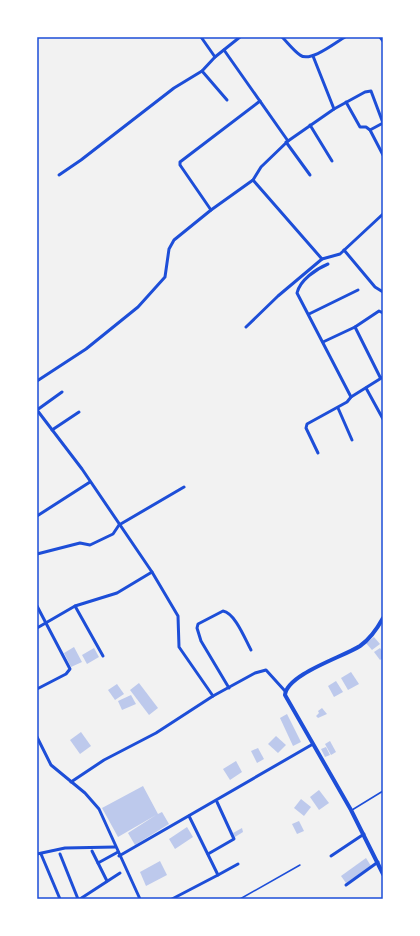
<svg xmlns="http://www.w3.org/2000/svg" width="420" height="936" font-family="Jost,sans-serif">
<rect width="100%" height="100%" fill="#f2f2f2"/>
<g fill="#bdc9ec">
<polygon points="374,637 380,644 372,650 366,643"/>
<polygon points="74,647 82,662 71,667 64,653"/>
<polygon points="94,648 99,657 87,664 82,655"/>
<polygon points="380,648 383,652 383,658 380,660 374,652"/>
<polygon points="351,672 359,684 348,690 341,678"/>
<polygon points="336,681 343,692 334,697 328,686"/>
<polygon points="139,683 158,708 149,715 130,690"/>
<polygon points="117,684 124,694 115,700 108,690"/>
<polygon points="131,695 136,704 122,710 118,701"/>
<polygon points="322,708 327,714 318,718 316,716 319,713 318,711"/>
<polygon points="287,714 301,742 293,746 280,718"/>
<polygon points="81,732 91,746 80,754 70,740"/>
<polygon points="276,736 286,745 278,753 268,744"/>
<polygon points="330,741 336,752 331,755 325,744"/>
<polygon points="326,747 330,755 325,757 321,749"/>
<polygon points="258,748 264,759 257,763 251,751"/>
<polygon points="236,761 242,772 230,780 223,769"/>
<polygon points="143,786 158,814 162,812 169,824 135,845 128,833 156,815 118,837 102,808"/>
<polygon points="319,790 329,803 319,810 310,797"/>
<polygon points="301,799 311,807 304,816 294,808"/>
<polygon points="299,821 304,831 297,834 292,824"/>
<polygon points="187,827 193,837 175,849 169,839"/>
<polygon points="242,828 243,832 235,837 233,833"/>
<polygon points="366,858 371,866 346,883 341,876"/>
<polygon points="160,861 167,875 146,886 140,872"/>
</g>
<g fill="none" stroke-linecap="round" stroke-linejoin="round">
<polyline stroke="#1d4ed8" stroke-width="1.5" points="240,899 300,865"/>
<polyline stroke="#1d4ed8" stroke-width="1.5" points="352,810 383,791"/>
<g stroke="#1d4ed8" stroke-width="3">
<polyline points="201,37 215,57"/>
<path d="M282 37C288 43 293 50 300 55 310 63 335 43 345 37"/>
<polyline points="380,37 383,41"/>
<polyline points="224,50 288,141"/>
<polyline points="202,71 227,100"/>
<polyline points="346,102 360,127 366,127 370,130 383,155"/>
<polyline points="334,109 365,92 371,91 383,123 370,130"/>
<polyline points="310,125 332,161"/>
<polyline points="286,142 310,175"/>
<polyline points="59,175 81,160 174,88 202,71 215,57 240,37"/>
<polyline points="253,180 322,259"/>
<polyline points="211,210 180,165 180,162 260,101"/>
<polyline points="344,250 375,287 383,292"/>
<path d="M328 264C316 269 300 280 297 293L351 397"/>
<polyline points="309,314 358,290"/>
<polyline points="246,327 278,296 322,259 340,254 383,214"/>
<polyline points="355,327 379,311 383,313"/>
<polyline points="323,342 355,327 380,377"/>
<polyline points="37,381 86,349 138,307 165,277 169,249 174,240 211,210 253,180 261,167 288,141 334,109 313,56"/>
<polyline points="366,388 383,419"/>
<polyline points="62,392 37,410 82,469 152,572 178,616 179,647 213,696"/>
<polyline points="338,408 352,440"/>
<polyline points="52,430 79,412"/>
<polyline points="318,453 306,428 307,424 347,402 351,397 383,377"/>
<polyline points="37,516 90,482"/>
<polyline points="37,554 80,543 90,545 113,534 119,525 184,487"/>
<polyline points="37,606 70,669 66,674 37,689"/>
<polyline points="75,606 103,656"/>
<polyline points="37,628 75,606 117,593 152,572"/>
<path d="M229 688 201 641 197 628 198 624 223 611C235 613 245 639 251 650"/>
<polyline points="37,737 51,765 85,793 99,809 140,899"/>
<polyline points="71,782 104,760 156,733 213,696 255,673 266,670 285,691"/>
<polyline points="92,851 107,881"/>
<polyline points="37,854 65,848 115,847"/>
<polyline points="41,854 60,899"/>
<polyline points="60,854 78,899"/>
<polyline points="208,854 234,839 217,802"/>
<polyline points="119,856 313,744"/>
<polyline points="331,856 364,834"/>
<polyline points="98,863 118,852"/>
<polyline points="218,875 238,864"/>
<polyline points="346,885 378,862"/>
<polyline points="80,899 120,873"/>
<polyline points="172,899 218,875 189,816"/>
</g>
<path stroke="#1d4ed8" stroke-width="4" d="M383 618C377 629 370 639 360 646 343 657 287 674 285 695L351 810 383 874"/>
</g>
<rect width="420" height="936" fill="none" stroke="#ffffff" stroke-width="76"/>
<rect x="38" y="38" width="344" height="860" fill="none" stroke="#1d4ed8" stroke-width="1.5"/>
</svg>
